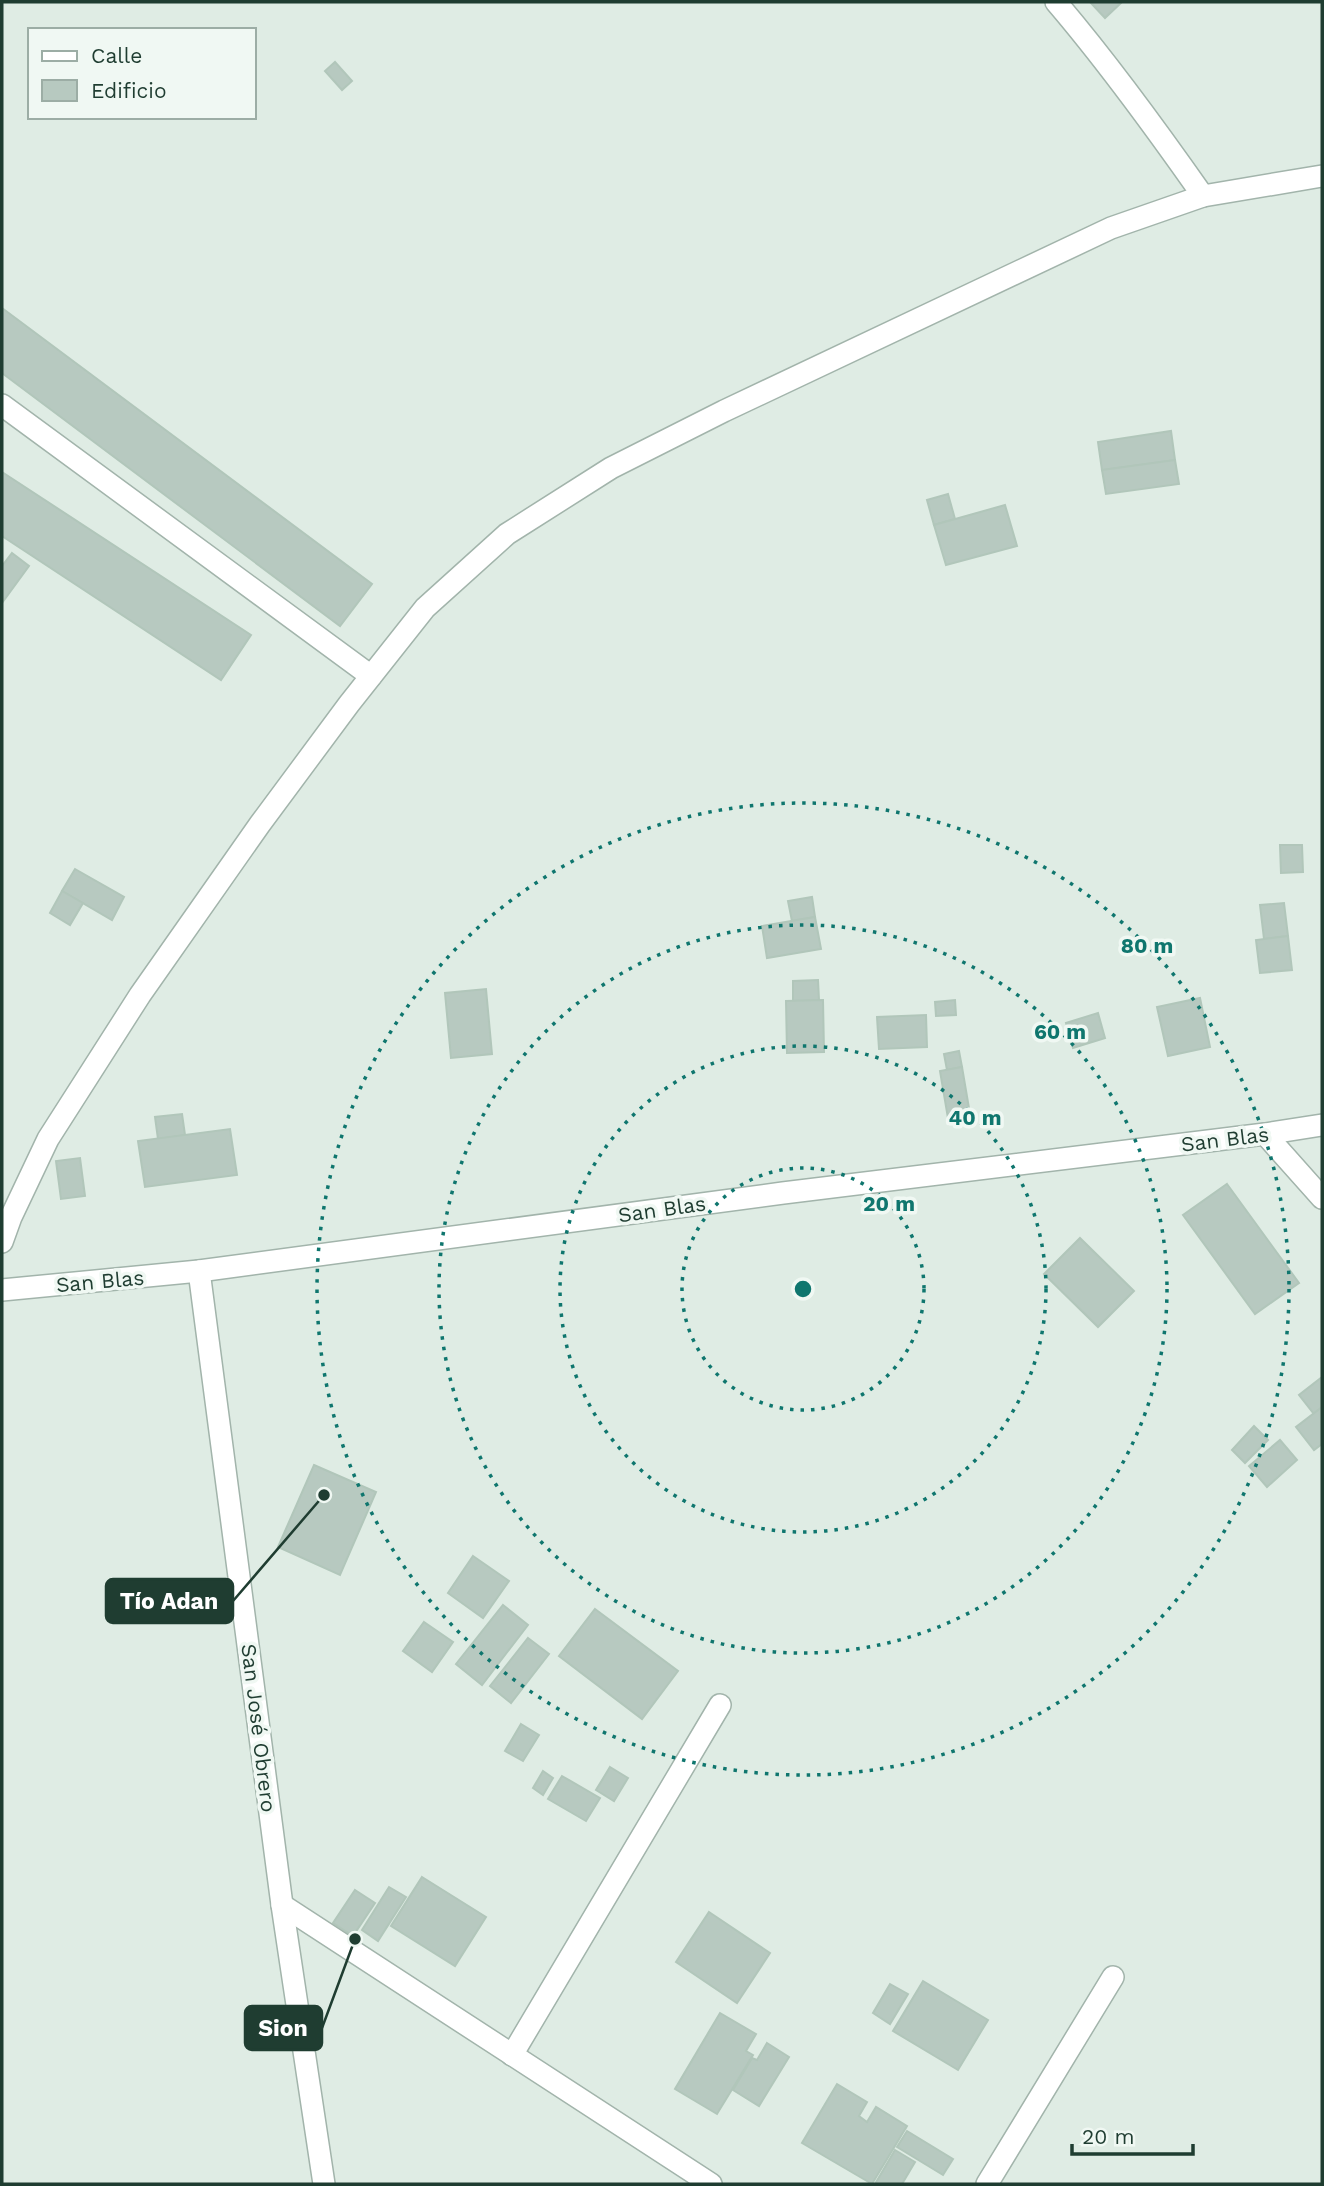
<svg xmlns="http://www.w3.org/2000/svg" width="1324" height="2186" font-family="'Work Sans',sans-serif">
<rect width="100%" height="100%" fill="#dfece4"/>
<g fill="#b7c9c0" stroke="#b1c6ba" stroke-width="2">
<polygon points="1090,2 1122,2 1105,18"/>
<polygon points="335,62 352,81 342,90 325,71"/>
<polygon points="2,308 372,584 340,626 2,373"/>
<polygon points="1171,431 1175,460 1102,470 1098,442"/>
<polygon points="1175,460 1179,484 1106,494 1102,470"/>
<polygon points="2,472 251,635 221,680 2,536"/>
<polygon points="948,494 955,519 934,525 927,500"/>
<polygon points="1005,505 1017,546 946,565 934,525"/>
<polygon points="12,553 29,566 2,603 2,566"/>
<polygon points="1280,845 1302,845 1303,872 1281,873"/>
<polygon points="75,869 124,897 112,920 62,891"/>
<polygon points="62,891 83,903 70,925 50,913"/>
<polygon points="812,897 815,917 792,921 788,901"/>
<polygon points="1284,903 1288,936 1264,939 1260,905"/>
<polygon points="815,917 821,949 767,958 762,926"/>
<polygon points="1288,936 1292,970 1260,973 1256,940"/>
<polygon points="818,980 819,1000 793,1001 793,981"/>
<polygon points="486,989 492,1054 451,1058 445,993"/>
<polygon points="1200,998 1210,1047 1168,1056 1157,1007"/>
<polygon points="823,1000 824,1052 787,1053 786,1001"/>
<polygon points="955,1000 956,1015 936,1016 935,1002"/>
<polygon points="1098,1013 1105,1038 1073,1048 1066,1023"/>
<polygon points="926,1015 927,1047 879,1049 877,1017"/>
<polygon points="959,1051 962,1067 947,1070 944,1054"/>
<polygon points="962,1067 971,1120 949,1124 940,1071"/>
<polygon points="182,1114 185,1135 158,1139 155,1117"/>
<polygon points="230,1129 237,1175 145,1187 138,1141"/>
<polygon points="80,1158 85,1196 61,1199 56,1161"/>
<polygon points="1227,1184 1299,1283 1255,1314 1183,1215"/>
<polygon points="1080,1238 1134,1291 1098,1327 1044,1274"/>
<polygon points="1322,1377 1322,1407 1314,1414 1299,1395"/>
<polygon points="1322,1407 1322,1444 1314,1450 1296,1427"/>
<polygon points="1254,1426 1268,1440 1245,1463 1232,1450"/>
<polygon points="1280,1440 1297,1460 1267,1487 1249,1466"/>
<polygon points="314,1465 376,1492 340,1575 278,1547"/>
<polygon points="473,1556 509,1581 483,1618 448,1593"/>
<polygon points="503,1605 528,1625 482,1685 456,1664"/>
<polygon points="595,1609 678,1671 642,1719 559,1656"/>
<polygon points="424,1622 453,1642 432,1672 403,1651"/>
<polygon points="528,1638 549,1654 511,1703 490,1686"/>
<polygon points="521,1724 539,1735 523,1761 505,1751"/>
<polygon points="610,1767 628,1778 614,1801 596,1790"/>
<polygon points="543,1771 553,1778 543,1795 533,1788"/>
<polygon points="562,1776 600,1798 586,1821 548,1799"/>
<polygon points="422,1877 486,1917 455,1966 391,1926"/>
<polygon points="389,1887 406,1897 378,1941 362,1930"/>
<polygon points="355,1890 375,1903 353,1936 333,1923"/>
<polygon points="709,1912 770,1953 737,2003 676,1962"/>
<polygon points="923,1981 988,2020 958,2070 893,2031"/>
<polygon points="890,1984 908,1994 890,2024 873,2013"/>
<polygon points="720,2013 756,2034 746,2051 753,2055 717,2114 675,2089"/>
<polygon points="767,2043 789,2057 759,2106 733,2090 752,2058 757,2060"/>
<polygon points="837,2084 867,2102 859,2116 867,2122 876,2107 907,2126 872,2184 802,2143"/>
<polygon points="907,2131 953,2159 943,2175 897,2147"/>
<polygon points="895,2150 915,2162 902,2184 875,2184"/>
</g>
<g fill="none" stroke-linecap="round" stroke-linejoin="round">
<g stroke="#a2b4ab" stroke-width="24">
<g id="service">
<path d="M1056 2C1109 64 1156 129 1203 196"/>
<polyline points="512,2055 720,1705"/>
<polyline points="987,2184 1113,1977"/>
</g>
</g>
<g stroke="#a2b4ab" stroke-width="24">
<g id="minor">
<polyline points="2,405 371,676"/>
<polyline points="1265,1134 1322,1198"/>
<polyline points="2,1242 11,1217 48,1139 140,995 260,824 349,704 425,608 507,534 611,468 724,411 1111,228 1203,196 1322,176"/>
<polyline points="199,1271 282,1905 324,2184"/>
<polyline points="2,1290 199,1271 783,1193 1265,1134 1322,1125"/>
<polyline points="282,1905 711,2184"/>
</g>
</g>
<use href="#service" stroke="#fff" stroke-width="21"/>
<use href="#minor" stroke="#fff" stroke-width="21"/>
</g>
<g fill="none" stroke="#0f766e" stroke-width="3.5" stroke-dasharray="3.5 7">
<circle cx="803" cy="1289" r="121"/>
<circle cx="803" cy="1289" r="243"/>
<circle cx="803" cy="1289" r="364"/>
<circle cx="803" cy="1289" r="486"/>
</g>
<g text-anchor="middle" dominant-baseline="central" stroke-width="7" stroke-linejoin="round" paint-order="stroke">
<g font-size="21" fill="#1f3d31" stroke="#f0f8f3">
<text transform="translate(1225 1139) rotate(-7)">San Blas</text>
<text transform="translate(662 1209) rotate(-8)">San Blas</text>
<text transform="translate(100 1281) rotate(-5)">San Blas</text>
<text transform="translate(259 1728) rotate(83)">San José Obrero</text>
</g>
</g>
<circle cx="803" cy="1289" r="10" fill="#0f766e" stroke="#f0f8f3" stroke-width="3.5"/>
<g font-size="21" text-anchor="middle" font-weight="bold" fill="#0f766e" stroke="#f0f8f3" stroke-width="7" stroke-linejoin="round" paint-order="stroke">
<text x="1147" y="953">80 m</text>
<text x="1060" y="1039">60 m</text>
<text x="975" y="1125">40 m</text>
<text x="889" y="1211">20 m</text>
</g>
<path fill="none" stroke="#1f3d31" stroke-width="2.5" d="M324 1495L233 1601M355 1939L322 2028"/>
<g fill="#1f3d31" stroke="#f0f8f3" stroke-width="2.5">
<circle cx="324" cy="1495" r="7"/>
<circle cx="355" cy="1939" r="7"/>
</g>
<g fill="#1f3d31" stroke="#1f3d31" stroke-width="2.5">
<rect x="106" y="1579" width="127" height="44" rx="7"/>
<rect x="245" y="2006" width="77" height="44" rx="7"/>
</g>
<g font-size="23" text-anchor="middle" font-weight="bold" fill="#fff">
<text x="169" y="1609">Tío Adan</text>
<text x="283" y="2036">Sion</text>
</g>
<rect width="1324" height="2186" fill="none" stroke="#1f3d31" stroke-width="7"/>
<rect x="28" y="28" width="228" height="91" fill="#f0f8f3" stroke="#9cada5" stroke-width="2"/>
<rect x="42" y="51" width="35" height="10" fill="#ffffff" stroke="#9cada5" stroke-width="2"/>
<text x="91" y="63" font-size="21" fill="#1f3d31">Calle</text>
<rect x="42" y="80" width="35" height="21" fill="#b7c9c0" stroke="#9cada5" stroke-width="2"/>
<text x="91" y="98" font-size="21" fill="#1f3d31">Edificio</text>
<path d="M1072 2144v10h121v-10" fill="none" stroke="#1f3d31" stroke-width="3.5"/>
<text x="1082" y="2144" font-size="21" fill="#1f3d31" stroke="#f0f8f3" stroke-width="5" paint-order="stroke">20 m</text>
</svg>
